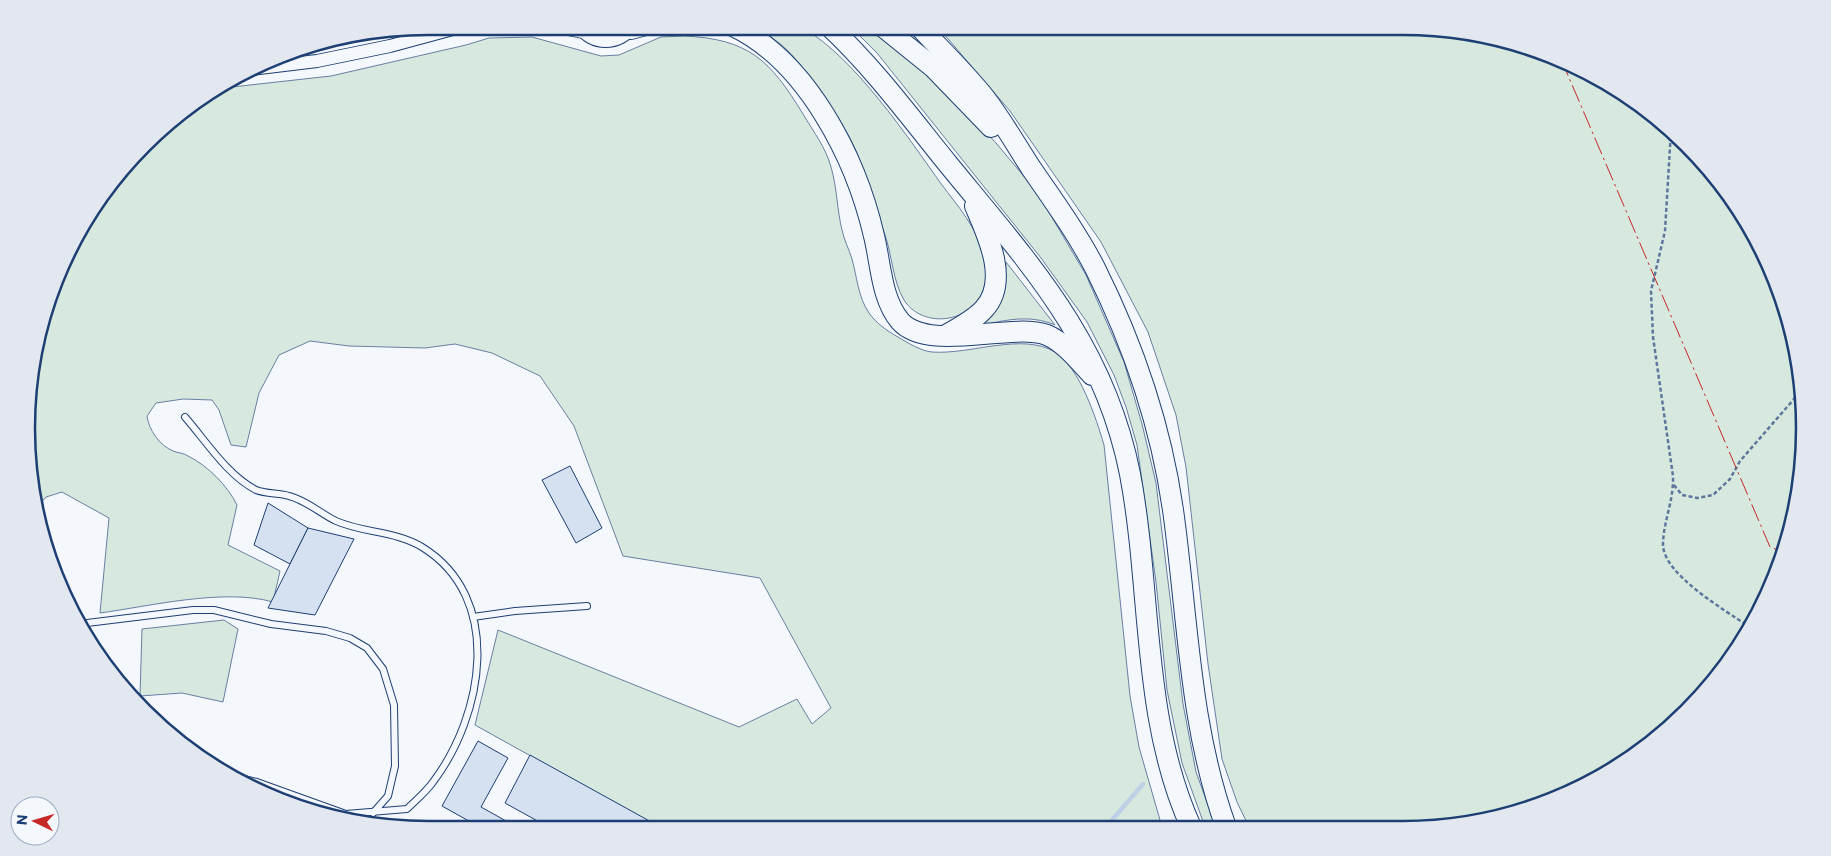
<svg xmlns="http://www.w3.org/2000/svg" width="1831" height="856" font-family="Commissioner,sans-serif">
<rect width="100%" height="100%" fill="#f4f7fb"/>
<g fill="#d7e8df" stroke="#687fa3">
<path d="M756 26C766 26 795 23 803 28 855 58 907 136 942 185 957 205 977 228 983 253 985 260 986 270 986 277 984 321 925 333 904 300 893 282 892 255 885 235 876 209 869 182 858 156 847 126 810 73 787 50 778 41 766 34 756 26Z"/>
<polygon points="850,26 868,26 926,69 996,143 1037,192 1086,275 1124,362 1142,424 1156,483 1183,704 1196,772 1216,827 1205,827 1182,763 1167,690 1156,582 1137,445 1126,407 1114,375 1087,322 1041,258 877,53"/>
<polygon points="937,26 1403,26 1481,34 1556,57 1626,94 1687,144 1737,205 1774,274 1797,349 1805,428 1797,506 1774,581 1722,672 1648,747 1557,799 1456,826 1249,827 1237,802 1222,759 1208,664 1186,467 1176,415 1148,332 1101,242 1010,111"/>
<path d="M684 36C749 39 770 60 803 114 813 131 826 148 831 167 837 187 837 210 842 230 844 240 849 249 852 259 857 277 858 297 869 313 876 323 887 331 898 337 908 343 921 351 932 352 970 355 1022 332 1055 352 1080 368 1096 418 1104 445L1130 696 1139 747 1162 827 662 829 475 725 498 630 739 727 797 699 812 724 831 708 760 578 623 556 574 426 540 376 492 353 455 344 425 348 349 346 310 341 279 355 259 393 246 447 231 445 219 410 212 400 183 399 156 403 147 416C149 430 159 445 173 451 178 453 184 453 188 456 208 466 227 485 237 505L228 545 280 571 273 602C224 588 151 606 100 613L109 518 62 492 46 497 35 510 26 428 34 350 80 227 163 126 214 89 331 76 466 45 489 38 532 37 601 56 619 55 661 37Z"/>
<path d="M1006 262 1055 325C1030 314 1002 320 977 327L1005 280Z"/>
<polygon points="224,620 238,629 223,702 182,693 140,696 142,629"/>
</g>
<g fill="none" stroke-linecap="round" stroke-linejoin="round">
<g stroke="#bed0e5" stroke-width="4.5">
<polyline points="1106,827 1143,784"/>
<polyline points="1020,828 1029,828"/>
</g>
</g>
<g fill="#d5e0f0" stroke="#1d3f73">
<polygon points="570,466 602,528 576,543 542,480"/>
<polygon points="268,503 308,528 290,564 254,545"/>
<polygon points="308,528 354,539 315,615 268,608"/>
<polygon points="478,741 508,758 481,807 515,826 508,829 485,830 442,806"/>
<polygon points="530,755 664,829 552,829 505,803"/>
</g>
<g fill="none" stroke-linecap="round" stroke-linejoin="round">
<g stroke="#1d3f73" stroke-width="8">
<g id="service">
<path d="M185 417C206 441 227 475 256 490 266 494 279 493 289 496 306 500 321 514 336 521 363 533 396 531 422 547 505 598 483 716 433 782 426 792 415 801 407 809L346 814 257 782 240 778"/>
<polyline points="473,617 515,611 587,606"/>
<polyline points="87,623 193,610 214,610 271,624 326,631 350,638 367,648 383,669 394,705 395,766 388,796 373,813"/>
</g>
</g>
<g stroke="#1d3f73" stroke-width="14">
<g id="minor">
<polyline points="553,26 583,32"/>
<path d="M579 26C591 46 620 46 633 26"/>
<polyline points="251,69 317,61 390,46 464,26"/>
</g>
</g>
<g stroke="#1d3f73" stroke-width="22">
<g id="primary">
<path d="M733 26C807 61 856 158 874 236 881 264 881 298 900 321 928 353 1010 322 1047 335 1064 342 1080 362 1092 375"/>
<path d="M829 26C873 67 910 117 948 164 1029 263 1104 343 1130 474 1152 590 1141 717 1191 827"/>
<polyline points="882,26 934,68 991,127"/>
<path d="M919 26C941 50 965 73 985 98 1002 120 1016 145 1031 168 1053 200 1077 233 1095 268 1133 344 1161 426 1173 510 1188 617 1189 725 1226 827"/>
<polyline points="631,29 642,26"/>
<path d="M946 335C959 328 974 320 984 309 1010 281 987 234 975 206"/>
</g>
</g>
<g stroke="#5e769c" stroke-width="2.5" stroke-dasharray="4 2.5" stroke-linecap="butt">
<path d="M1671 130 1665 231 1651 291 1653 337 1673 476C1674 501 1663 522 1663 545 1664 575 1725 610 1748 626"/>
<polyline points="1674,485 1682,495 1697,498 1713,495 1730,479 1740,461 1801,391"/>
</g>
<use href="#service" stroke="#f4f7fb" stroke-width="6"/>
<use href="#minor" stroke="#f4f7fb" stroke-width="12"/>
<use href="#primary" stroke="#f4f7fb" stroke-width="20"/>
<polyline stroke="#c62828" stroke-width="1" stroke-dasharray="18 4 2.5 4" stroke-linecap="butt" points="1561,59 1770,547 1783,552"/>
</g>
<path d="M0 0H1831V856H0ZM428 35H1403A393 393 0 0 1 1796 428V428A393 393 0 0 1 1403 821H428A393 393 0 0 1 35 428V428A393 393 0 0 1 428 35Z" fill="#e3e8f0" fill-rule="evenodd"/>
<path fill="none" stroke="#1d3f73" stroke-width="2.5" d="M428 35H1403A393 393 0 0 1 1796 428V428A393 393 0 0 1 1403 821H428A393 393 0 0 1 35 428V428A393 393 0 0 1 428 35Z"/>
<g transform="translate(35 821) rotate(275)"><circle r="24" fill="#f4f7fb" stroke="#9eadc5"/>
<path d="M0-4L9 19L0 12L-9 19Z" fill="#c62828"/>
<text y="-8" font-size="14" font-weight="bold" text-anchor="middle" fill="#1d3f73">N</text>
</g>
</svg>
